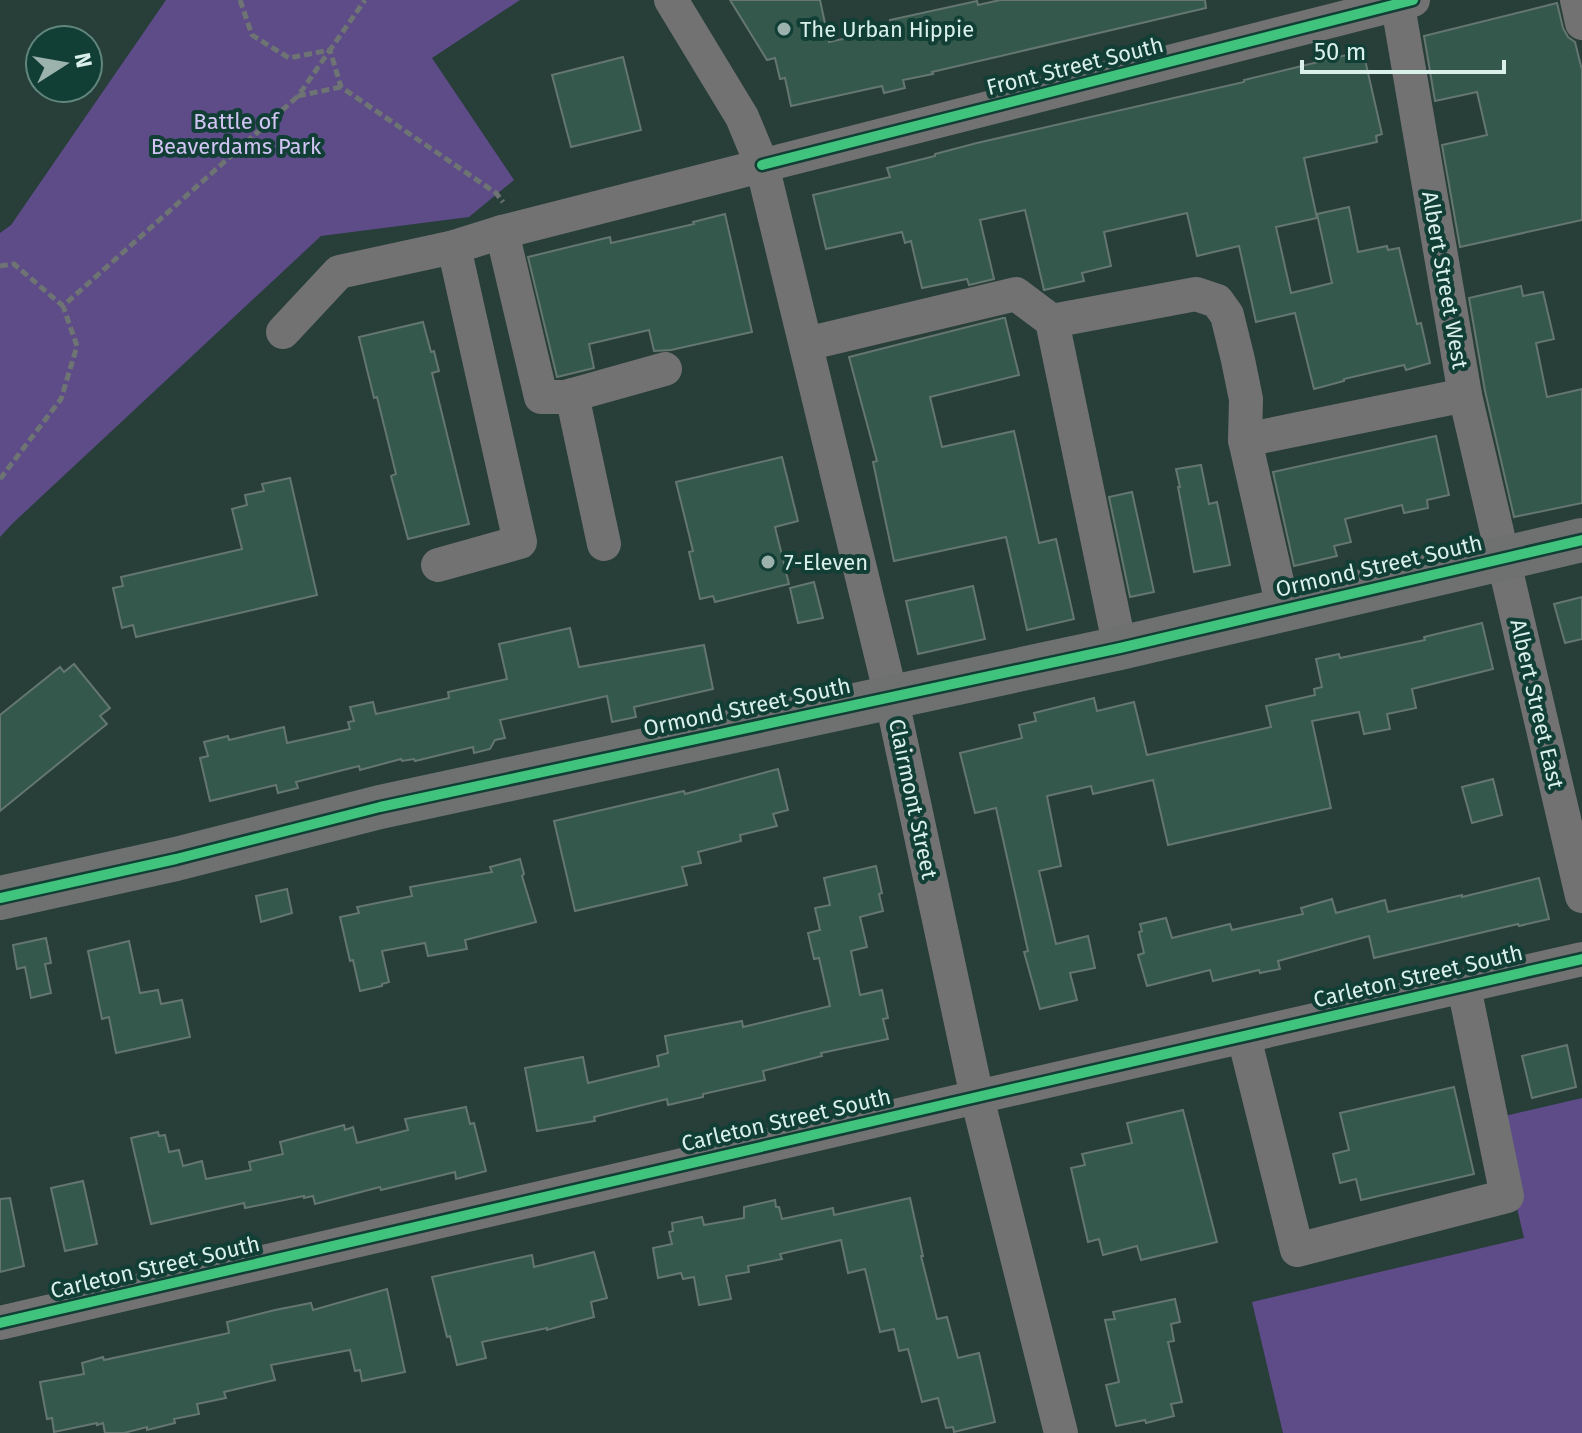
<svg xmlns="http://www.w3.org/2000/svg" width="1582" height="1433" font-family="'Fira Sans',sans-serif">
<rect width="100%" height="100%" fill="#273e39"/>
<g fill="#5d4c87">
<polygon points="166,0 520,0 432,58 514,180 469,217 321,236 13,523 0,537 0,233 11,225"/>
<polygon points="1582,1098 1582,1433 1283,1433 1252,1302 1524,1238 1496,1118"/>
</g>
<g fill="#34594c" stroke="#657670" stroke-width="2">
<polygon points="730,0 820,0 829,42 892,28 890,20 977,1 978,5 1000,0 1205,0 1206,8 932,72 933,74 903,80 905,88 884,93 882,86 791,106 785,78 780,79 775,58 767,60"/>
<polygon points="1557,3 1563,28 1568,37 1575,42 1582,70 1582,220 1460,247 1442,145 1487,135 1477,92 1435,101 1424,36"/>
<polygon points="1363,51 1382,134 1376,136 1377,142 1304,158 1317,218 1276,227 1291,293 1332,283 1317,214 1349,207 1358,252 1387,246 1388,250 1399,248 1417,324 1421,323 1430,363 1406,370 1404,365 1344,379 1344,381 1314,389 1295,313 1256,322 1239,246 1197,256 1187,213 1104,232 1111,266 1082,273 1084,281 1044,290 1025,210 980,220 994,279 969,285 967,279 922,288 911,241 905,243 902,232 826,249 813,195 890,177 887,168 935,156 935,154 977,143 1244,82 1244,80"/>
<polygon points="623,57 641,130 571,147 552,75"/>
<polygon points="725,214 752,332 671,350 654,351 649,330 589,344 594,368 557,377 528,257 610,237 611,243 694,224 693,222"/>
<polygon points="1521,286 1523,296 1543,292 1554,339 1536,343 1547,397 1582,389 1582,503 1514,517 1485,391 1469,298"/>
<polygon points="1003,318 1005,318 1019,375 930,397 942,447 1014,431 1039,543 1056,539 1074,619 1027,630 1006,537 894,561 873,462 877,461 849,357"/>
<polygon points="423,322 431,352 434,351 439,371 432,373 469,524 408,539 391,476 396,474 377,397 374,398 359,337"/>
<polygon points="1436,436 1449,495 1427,500 1428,508 1404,513 1402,505 1345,519 1351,542 1334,546 1337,556 1294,566 1273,472"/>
<polygon points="782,457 798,521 775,527 789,584 715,602 713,596 700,599 689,552 693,551 676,482"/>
<polygon points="1201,465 1209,504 1217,502 1230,565 1194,572 1178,487 1180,487 1176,469"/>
<polygon points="290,478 317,595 136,637 133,625 122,628 113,588 123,586 121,577 242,549 232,509 247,505 245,495 264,491 262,484"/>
<polygon points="1132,492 1154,592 1130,597 1109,497"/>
<polygon points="814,582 823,618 798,623 790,588"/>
<polygon points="973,586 985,639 918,654 906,601"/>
<polygon points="1582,597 1582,639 1565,643 1554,604"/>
<polygon points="1482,623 1493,669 1412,689 1416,708 1387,714 1390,729 1364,734 1359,712 1312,721 1331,808 1168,845 1153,780 1093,794 1091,786 1047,796 1061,866 1039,871 1056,944 1088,936 1095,968 1070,973 1077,1000 1040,1009 1024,952 1028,951 996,808 975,813 960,753 1022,738 1019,725 1036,721 1034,713 1094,698 1097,711 1134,702 1147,755 1271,727 1266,706 1315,695 1314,689 1322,687 1316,659 1339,654 1340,658 1425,640 1424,637"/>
<polygon points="570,628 579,667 704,645 713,689 634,707 636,717 612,722 607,696 500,720 505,738 495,740 490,749 474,753 473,747 415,761 414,759 402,761 401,759 360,770 359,766 296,782 298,788 278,793 276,785 210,801 200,758 208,756 204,742 228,736 229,740 284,727 287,743 350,729 348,722 354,721 350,707 373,702 376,714 449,698 448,692 507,679 499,644"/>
<polygon points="74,664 110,708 100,716 107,724 0,811 0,715 60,667 64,672"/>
<polygon points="778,769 788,810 773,814 777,826 740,835 741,841 698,852 701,863 682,867 687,885 575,911 554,821 684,791 685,794"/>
<polygon points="1493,779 1502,815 1472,823 1462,787"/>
<polygon points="520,859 524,874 522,876 536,922 465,940 467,949 428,956 425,943 382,951 389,982 382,984 382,986 360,991 353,960 350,961 340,917 359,913 357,907 412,896 410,887 492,872 490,867"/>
<polygon points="876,866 882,893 879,894 883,911 860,917 867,947 851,951 860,995 882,990 888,1018 883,1019 888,1039 821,1053 822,1056 763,1071 765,1080 703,1094 703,1097 668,1105 667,1099 594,1117 595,1121 537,1131 525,1068 583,1057 588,1083 659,1066 657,1056 668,1053 665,1036 742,1021 743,1027 830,1006 819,958 814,959 808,933 820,930 815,908 830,905 824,878"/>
<polygon points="1539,878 1549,919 1519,926 1518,924 1374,958 1369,936 1278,961 1280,969 1260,973 1259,970 1213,981 1210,970 1147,986 1138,955 1144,953 1139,932 1142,931 1140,924 1166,918 1172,938 1230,924 1232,930 1303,914 1301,908 1332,899 1336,913 1385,900 1388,912 1462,895 1462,897"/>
<polygon points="287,889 292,913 261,922 256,896"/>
<polygon points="46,938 51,963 45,964 51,993 31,998 25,967 17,969 13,945"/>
<polygon points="129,941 140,993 158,990 161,1004 182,1000 190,1037 116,1053 109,1017 102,1019 88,951"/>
<polygon points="1567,1045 1576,1087 1532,1098 1522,1056"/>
<polygon points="1454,1087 1474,1174 1361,1200 1356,1179 1340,1183 1333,1154 1349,1150 1340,1113"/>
<polygon points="466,1107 470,1124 474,1123 486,1171 456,1179 455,1172 381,1190 380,1187 315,1204 313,1196 304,1198 304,1196 245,1208 244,1203 151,1224 131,1138 158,1132 159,1136 165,1135 169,1152 179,1150 183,1166 202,1161 206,1179 251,1170 249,1162 283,1154 280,1142 344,1125 345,1130 353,1127 357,1143 408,1130 405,1119"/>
<polygon points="1183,1110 1217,1242 1141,1260 1137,1246 1103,1255 1099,1239 1088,1242 1071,1168 1085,1165 1082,1154 1132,1143 1127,1123"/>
<polygon points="83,1181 97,1244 65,1251 51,1188"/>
<polygon points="10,1198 24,1266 0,1272 0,1199"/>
<polygon points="910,1198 923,1256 921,1256 937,1319 947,1317 958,1358 979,1353 995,1422 954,1432 953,1427 946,1428 938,1398 922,1402 908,1349 899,1351 894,1329 880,1332 865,1269 848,1273 841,1240 780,1254 782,1259 748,1266 749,1272 726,1276 731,1299 699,1305 694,1277 683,1279 681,1273 658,1278 653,1248 672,1244 669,1232 673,1231 672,1223 702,1217 704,1225 744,1218 744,1207 775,1200 776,1207 779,1207 782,1219 833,1208 834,1215"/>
<polygon points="594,1252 607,1298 591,1302 594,1317 547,1330 547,1328 482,1342 486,1358 457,1365 450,1336 447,1337 432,1277 532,1255 534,1267"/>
<polygon points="387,1289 405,1372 362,1381 360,1370 355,1371 350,1350 271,1365 275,1380 224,1392 226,1398 197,1404 199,1414 174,1419 175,1423 147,1430 147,1427 124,1433 105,1433 103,1423 97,1425 97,1423 54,1432 52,1418 47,1419 40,1382 84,1374 82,1363 103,1357 104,1360 229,1333 227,1322 275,1310 311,1303 313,1310"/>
<polygon points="1175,1299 1180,1322 1171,1324 1174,1341 1168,1342 1182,1402 1171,1404 1174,1416 1146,1423 1145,1420 1116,1426 1106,1385 1119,1382 1105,1320 1115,1319 1113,1312"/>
</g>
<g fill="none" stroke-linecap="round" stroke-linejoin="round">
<g stroke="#6e7373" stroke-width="5" stroke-dasharray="8 4" stroke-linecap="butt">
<polyline points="240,0 252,35 289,58 330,50 365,0"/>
<polyline points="341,87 298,96 330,50 341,87 496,193 503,202"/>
<polyline points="0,266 14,264 63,306"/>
<polyline points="0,479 61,399 77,346 63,306 298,96"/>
</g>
<g stroke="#737272" stroke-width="34">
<polyline points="671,0 742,117 762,165 891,696 977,1097 1061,1433"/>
<polyline points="1397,0 1465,395 1582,896"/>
<polyline points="1577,0 1582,23"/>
<polyline points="502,232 541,397 565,397 665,369"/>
<polyline points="1052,321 1196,294 1217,301 1227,315 1238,360 1246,399 1245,440 1283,608"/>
<polyline points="283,332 339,272 454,247 502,232 1413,0"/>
<polyline points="806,344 1016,294 1052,321 1120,648"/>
<polyline points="572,395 604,544"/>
<polyline points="1245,440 1465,395"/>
<polyline points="438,565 520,542 454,247"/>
<polyline points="1244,1037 1297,1250 1507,1196 1464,987"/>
<polyline points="0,1323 977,1097 1582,959"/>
</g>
<polyline stroke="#6e7170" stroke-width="44" points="0,898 176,859 380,807 1120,648 1582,540"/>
<g stroke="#113e35" stroke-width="15">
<g id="cycleway">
<polyline points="762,165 1413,0"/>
<polyline points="0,898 176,859 380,807 1120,648 1582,540"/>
<polyline points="0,1323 977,1097 1582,959"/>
</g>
</g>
<use href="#cycleway" stroke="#40c37c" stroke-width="10"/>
</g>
<g fill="#9bb2ad" stroke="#113e35" stroke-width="3">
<circle cx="784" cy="29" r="8"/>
<circle cx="768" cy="562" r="8"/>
</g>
<g text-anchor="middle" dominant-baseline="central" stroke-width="8" stroke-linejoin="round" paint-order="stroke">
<g font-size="22" fill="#daf1eb" stroke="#113e35" text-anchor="start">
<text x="800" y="29">The Urban Hippie</text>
<text x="784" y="562">7-Eleven</text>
</g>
<g font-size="22" fill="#daf1eb" stroke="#113e35">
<text transform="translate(1075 66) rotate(-14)">Front Street South</text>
<text transform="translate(1445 280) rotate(80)">Albert Street West</text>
<text transform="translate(1379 566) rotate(-13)">Ormond Street South</text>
<text transform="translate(1537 704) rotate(77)">Albert Street East</text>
<text transform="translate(747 707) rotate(-12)">Ormond Street South</text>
<text transform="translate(913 799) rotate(78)">Clairmont Street</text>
<text transform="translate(1418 976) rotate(-13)">Carleton Street South</text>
<text transform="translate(786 1120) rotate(-13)">Carleton Street South</text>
<text transform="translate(155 1267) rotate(-13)">Carleton Street South</text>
</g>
<g font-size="22" fill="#d2c5f4" stroke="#113e35">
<text x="236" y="121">Battle of<tspan x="236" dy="25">Beaverdams Park</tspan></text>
</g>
</g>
<g transform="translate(64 64) rotate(79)"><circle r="38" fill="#113e35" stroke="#61867e" stroke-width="2"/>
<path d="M0-6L14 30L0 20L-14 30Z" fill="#9bb2ad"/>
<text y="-12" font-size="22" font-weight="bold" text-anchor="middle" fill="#daf1eb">N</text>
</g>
<path d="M1302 60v12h202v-12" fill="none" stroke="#daf1eb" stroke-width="4"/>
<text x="1314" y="60" font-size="24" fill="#daf1eb" stroke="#113e35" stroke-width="6" paint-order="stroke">50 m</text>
</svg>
